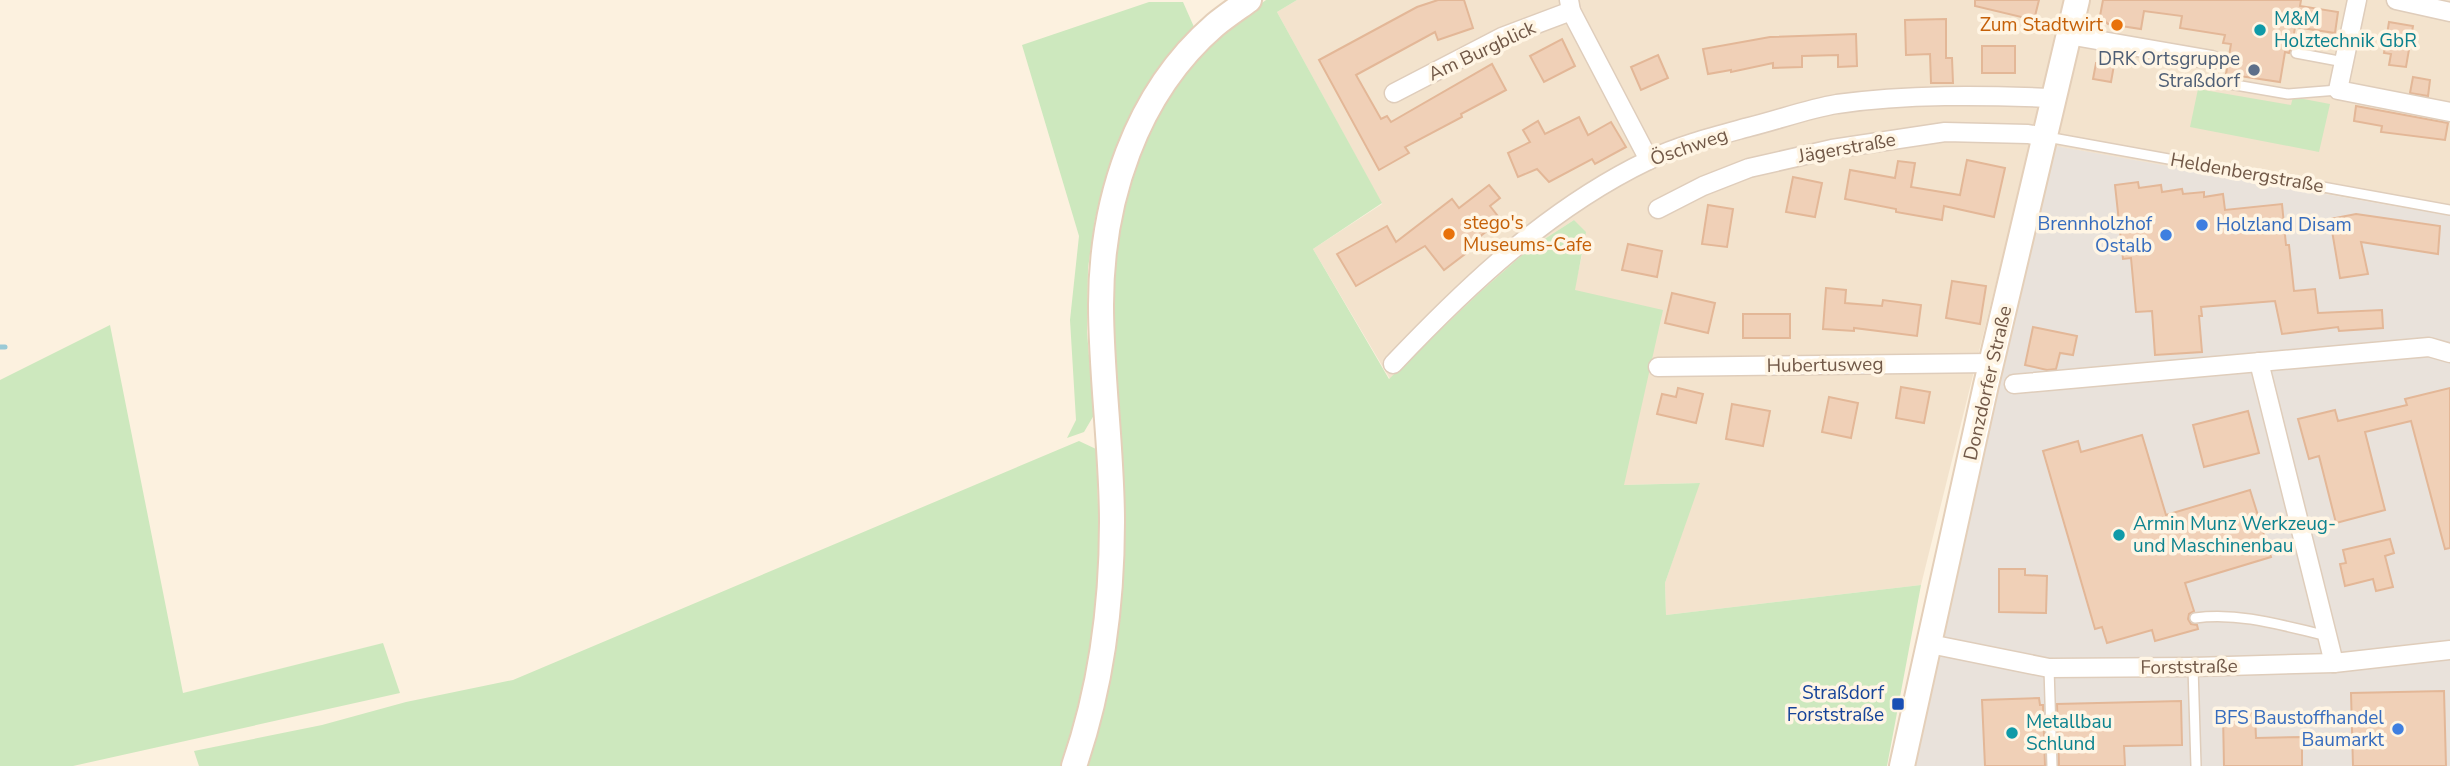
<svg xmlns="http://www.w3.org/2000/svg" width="2450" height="766" font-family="'Nunito Sans',sans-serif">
<rect width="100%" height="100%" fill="#fcf1df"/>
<polygon fill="#f3e3cd" points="1297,0 2450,0 2450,216 2031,142 1921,585 1666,615 1665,583 1699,483 1624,485 1574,290 1585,242 1574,220 1529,249 1479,293 1390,379 1313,249 1382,204 1277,12"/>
<polygon fill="#e9e2db" points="2050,145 2450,216 2450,766 1914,766"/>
<g fill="#cde8be">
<polygon points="1266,0 1297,0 1277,12 1382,203 1313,249 1389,379 1479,293 1529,249 1574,220 1586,232 1575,290 1663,310 1624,485 1700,483 1665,583 1666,615 1921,585 1887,766 1087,766 1108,677 1108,360 1115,226 1146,130 1189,65 1221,34"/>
<polygon points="1149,2 1183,2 1194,27 1164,63 1132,112 1109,168 1095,219 1088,268 1087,332 1094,415 1084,432 1067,438 1076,420 1070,320 1079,236 1022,45"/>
<polygon points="2198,89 2291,105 2293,97 2330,104 2319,152 2190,127"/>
<polygon points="110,325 183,693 383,643 400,693 73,766 0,766 0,380"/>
<polygon points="1079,441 1096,449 1100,560 1095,613 1088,670 1062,766 199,766 194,751 322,725 406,702 513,680"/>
</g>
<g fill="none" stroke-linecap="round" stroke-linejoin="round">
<polyline stroke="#9acad6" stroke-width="5" points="0,347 5,347"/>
</g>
<g fill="#f0d0b7" stroke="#e3b797" stroke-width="2">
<polygon points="1438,0 1464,0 1473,28 1438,40 1435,32 1356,75 1381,119 1387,116 1391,122 1492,64 1506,90 1461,114 1462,117 1405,147 1409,153 1379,170 1319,60 1417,7"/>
<polygon points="1975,0 2039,0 2034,20 1975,6"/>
<polygon points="2103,0 2301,0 2300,6 2338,12 2335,33 2295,27 2292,47 2289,53 2285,52 2280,82 2226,74 2231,44 2223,43 2225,35 2180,28 2182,16 2144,11 2141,29 2108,24 2100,16"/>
<polygon points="1946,19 1946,58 1952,58 1953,83 1931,83 1930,54 1906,55 1905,20"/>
<polygon points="2389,22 2413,26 2406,67 2389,65 2391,54 2384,53"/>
<polygon points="1856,34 1857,66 1838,67 1838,55 1802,56 1802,67 1773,68 1773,63 1731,72 1731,70 1708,74 1703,49 1770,37"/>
<polygon points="1562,39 1575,66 1544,82 1530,56"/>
<rect x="1982" y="46" width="33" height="27"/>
<polygon points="1658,55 1668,78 1641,90 1631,67"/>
<polygon points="2096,63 2114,65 2111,82 2093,79"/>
<polygon points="2413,77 2430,80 2428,96 2410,93"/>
<polygon points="2356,106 2448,123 2445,140 2381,132 2382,126 2354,121"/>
<polygon points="1579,117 1588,135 1611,122 1626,147 1595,164 1592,159 1549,182 1537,169 1518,177 1508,153 1530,142 1523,130 1538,121 1545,134"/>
<polygon points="1967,160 2005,168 1994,217 1944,206 1942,220 1896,212 1896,209 1845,199 1850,170 1895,178 1898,161 1915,163 1911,187 1960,195"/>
<polygon points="1793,177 1822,183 1815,217 1786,212"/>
<polygon points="2138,182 2139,188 2161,185 2162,192 2182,189 2183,194 2204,192 2204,197 2223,194 2225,210 2282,204 2286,245 2289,245 2294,291 2315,289 2318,313 2382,310 2383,328 2339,331 2338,327 2282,334 2275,301 2201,307 2202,316 2199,316 2202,352 2155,355 2152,311 2136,312 2131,258 2123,259 2115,185"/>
<polygon points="1489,185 1500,198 1490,206 1501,220 1478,238 1481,242 1444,270 1425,246 1356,286 1337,254 1387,226 1396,242 1452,199 1459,208"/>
<polygon points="1708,205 1733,209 1727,247 1702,244"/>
<polygon points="2356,214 2440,226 2438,254 2361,242 2368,274 2340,278 2330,219"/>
<polygon points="1628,244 1662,251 1657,277 1622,270"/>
<polygon points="1952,281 1986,286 1980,324 1946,318"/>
<polygon points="1826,288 1846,290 1845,303 1882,306 1883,300 1921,305 1917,336 1854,328 1854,331 1823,329"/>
<polygon points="1672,293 1715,303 1708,333 1665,323"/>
<rect x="1743" y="314" width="47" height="24"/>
<polygon points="2033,327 2077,336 2073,355 2060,353 2056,369 2047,370 2025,365"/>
<polygon points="1901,387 1930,392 1924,423 1896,418"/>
<polygon points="1678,388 1703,394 1696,423 1657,414 1662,394 1676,397"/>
<polygon points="2450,388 2450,548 2445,549 2411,421 2365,432 2385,510 2336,523 2319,456 2309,459 2298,419 2335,410 2338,421 2407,405 2405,399"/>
<polygon points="1829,397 1858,403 1851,438 1822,432"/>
<polygon points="1732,404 1770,411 1763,446 1726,439"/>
<polygon points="2248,411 2259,453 2204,467 2193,425"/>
<polygon points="2142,435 2166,515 2250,490 2271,557 2185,583 2194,611 2189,614 2188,619 2191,624 2197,625 2198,629 2155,641 2152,630 2107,643 2102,627 2095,629 2043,451 2078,441 2081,452"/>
<polygon points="2390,539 2394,553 2385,556 2393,587 2376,591 2373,579 2345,586 2340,564 2346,563 2343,550"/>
<polygon points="1999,569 2025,569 2025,575 2047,576 2046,613 1999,612"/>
<polygon points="2444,691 2446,766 2353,766 2351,693"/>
<polygon points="2039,698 2040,705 2043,705 2045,766 1985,766 1982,700"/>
<polygon points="2181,701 2182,745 2124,746 2125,766 2059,766 2057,704"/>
<polygon points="2255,713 2256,738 2302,737 2302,766 2224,766 2223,714"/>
</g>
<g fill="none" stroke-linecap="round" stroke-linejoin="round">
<g stroke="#dfcdbb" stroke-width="12">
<g id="lane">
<polyline points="2296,53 2344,62"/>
<polyline points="2218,82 2288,94 2338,90"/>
<polyline points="2047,137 2450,210"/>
<path d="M2195 618C2241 612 2284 626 2328 636"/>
<polyline points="2193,667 2196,766"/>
<polyline points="2049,668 2052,766"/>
</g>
</g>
<g stroke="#dfcdbb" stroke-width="21">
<g id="street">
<polyline points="1569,0 1571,11 1649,160"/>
<polyline points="2357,0 2338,90 2450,112"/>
<polyline points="2396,0 2450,12"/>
<polyline points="2068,35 2212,60"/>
<polyline points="1394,93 1502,37 1571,11"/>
<polyline points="1658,209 1703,186 1749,168 1832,149 1945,132 2028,134 2045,137"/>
<polyline points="2259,362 2334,663"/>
<path d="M1393 364C1468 285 1549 208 1649 160 1680 145 1716 136 1749 127 1778 120 1807 109 1837 104 1907 94 1982 95 2054 98"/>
<polyline points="1658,367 1992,363"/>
<polyline points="2014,384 2429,347 2450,353"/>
<polyline points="1930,644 2049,668 2193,667 2334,663 2450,650"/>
</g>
</g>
<g stroke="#e4cfb9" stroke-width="28">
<g id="secondary">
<path d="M1074 766C1101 688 1112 604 1112 522 1112 449 1101 377 1101 305 1101 202 1135 94 1215 25 1226 16 1238 8 1249 0"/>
<polyline points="1902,766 1986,385 2077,0"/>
</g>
</g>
<use href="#lane" stroke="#fff" stroke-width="9"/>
<use href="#street" stroke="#fff" stroke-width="18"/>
<use href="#secondary" stroke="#fff" stroke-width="24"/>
</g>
<g fill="#e8710a" stroke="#fff5e4" stroke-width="2.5">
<circle cx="2117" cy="25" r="7"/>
<circle cx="1449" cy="234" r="7"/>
</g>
<g fill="#0f9aa8" stroke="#fff5e4" stroke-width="2.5">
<circle cx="2260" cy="30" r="7"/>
<circle cx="2119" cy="535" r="7"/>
<circle cx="2012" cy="733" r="7"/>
</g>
<circle fill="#5c6f8a" stroke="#fff5e4" stroke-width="2.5" cx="2254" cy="70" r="7"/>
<g fill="#3f7fe0" stroke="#fff5e4" stroke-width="2.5">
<circle cx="2202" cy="225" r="7"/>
<circle cx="2166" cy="235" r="7"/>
<circle cx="2398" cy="729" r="7"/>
</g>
<rect fill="#1a4fb4" stroke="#fff5e4" stroke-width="2.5" x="1891" y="697" width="14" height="14" rx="3.5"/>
<g text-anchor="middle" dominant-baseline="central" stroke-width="7" stroke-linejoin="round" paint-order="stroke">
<g font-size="19" fill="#0d838f" stroke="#fff5e4" text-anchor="start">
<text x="2274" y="19">M&amp;M<tspan x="2274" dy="22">Holztechnik GbR</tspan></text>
<text x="2133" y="524">Armin Munz Werkzeug-<tspan x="2133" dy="22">und Maschinenbau</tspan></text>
<text x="2026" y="722">Metallbau<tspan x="2026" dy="22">Schlund</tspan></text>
</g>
<g font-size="19" fill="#c56008" stroke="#fff5e4" text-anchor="end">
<text x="2103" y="25">Zum Stadtwirt</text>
<text x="1463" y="223" text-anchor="start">stego's<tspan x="1463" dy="22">Museums-Cafe</tspan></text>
</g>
<g font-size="19" fill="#715847" stroke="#fff5e4">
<text transform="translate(1482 51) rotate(-25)">Am Burgblick</text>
<text transform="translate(1689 147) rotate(-19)">Öschweg</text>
<text transform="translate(1847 148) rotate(-10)">Jägerstraße</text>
<text transform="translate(2247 173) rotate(10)">Heldenbergstraße</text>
<text transform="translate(1825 365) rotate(-1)">Hubertusweg</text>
<text transform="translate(1988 383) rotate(-77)">Donzdorfer Straße</text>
<text transform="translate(2189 667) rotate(-1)">Forststraße</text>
</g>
<g font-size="19" fill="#4e5e75" stroke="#fff5e4" text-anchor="end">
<text x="2240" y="59">DRK Ortsgruppe<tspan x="2240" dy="22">Straßdorf</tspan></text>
</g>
<g font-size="19" fill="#366cbe" stroke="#fff5e4" text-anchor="end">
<text x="2152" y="224">Brennholzhof<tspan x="2152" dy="22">Ostalb</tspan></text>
<text x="2216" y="225" text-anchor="start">Holzland Disam</text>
<text x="2384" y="718">BFS Baustoffhandel<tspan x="2384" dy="22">Baumarkt</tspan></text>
</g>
<g font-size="19" fill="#164399" stroke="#fff5e4" text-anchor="end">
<text x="1884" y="693">Straßdorf<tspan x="1884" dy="22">Forststraße</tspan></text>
</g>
</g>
</svg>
